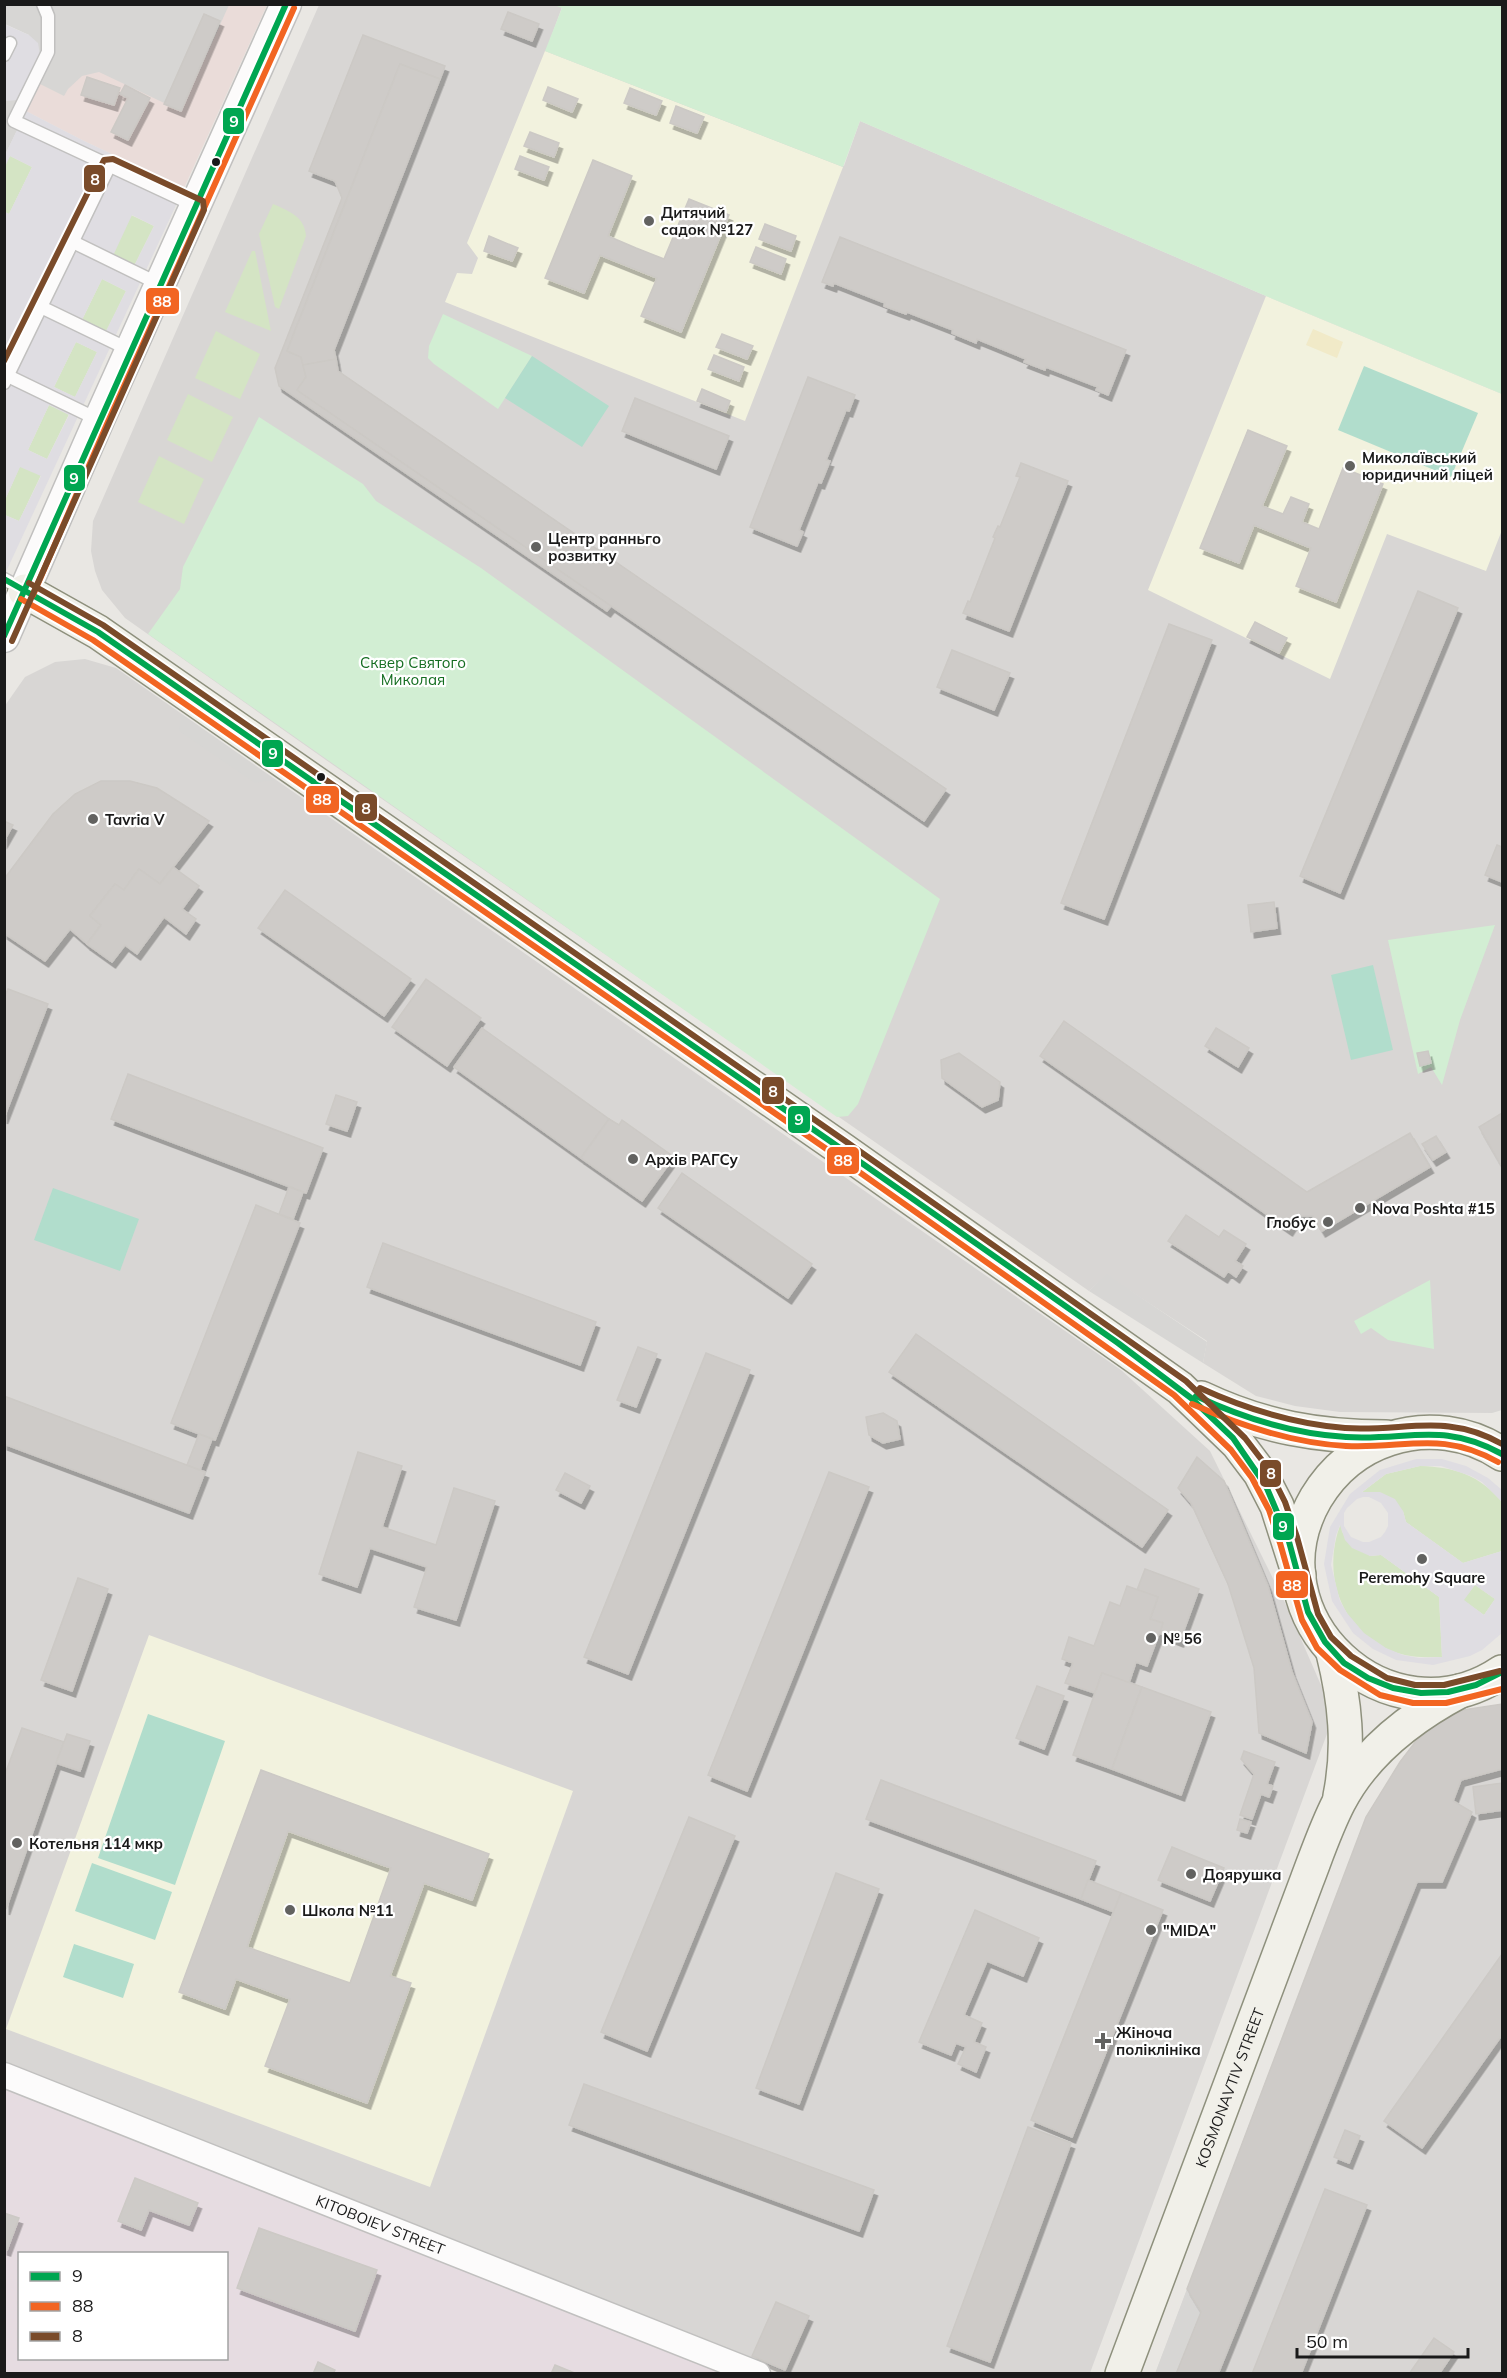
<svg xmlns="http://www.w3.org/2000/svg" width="1507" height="2378" font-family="Mulish,sans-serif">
<defs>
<filter id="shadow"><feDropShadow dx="3.5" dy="6" stdDeviation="0" flood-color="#0004"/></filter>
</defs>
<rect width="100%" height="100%" fill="#e9e7e3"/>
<g fill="#d8d6d4">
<polygon points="319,5 554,5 562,7 546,51 844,166 860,121 1266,296 1502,394 1502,1410 1492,1413 1340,1412 1295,1406 1256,1396 1203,1363 1207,1341 1106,1275 1089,1291 326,760 125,618 102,590 95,571 91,551 93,521"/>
<polygon points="85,659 116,668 1121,1370 1210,1451 1287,1607 1334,1715 1090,2373 789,2373 5,2064 4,707 25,677 55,662"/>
<polygon points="1502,1704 1502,2373 1155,2374 1366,1817 1400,1762 1416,1741 1437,1723 1463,1710"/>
</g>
<polygon fill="#eadcd9" points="76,5 267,5 184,188 84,141 26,111 79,7"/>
<path fill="#e6dce1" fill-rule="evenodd" d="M5 2088 724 2373H5ZM20 2254H226V2358H20Z"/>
<g fill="#f2f2de">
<polygon points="545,51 843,167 745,421 445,302 457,273 472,274 478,258 467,243"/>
<polygon points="1266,296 1502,394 1502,530 1486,571 1387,534 1330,679 1148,590"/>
<polygon points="149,1635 573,1791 430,2187 6,2029"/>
</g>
<g fill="#d7d6d4">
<polygon points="76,4 229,5 181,111 99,72 82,76 68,89 64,96 40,84 5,155 5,100 8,101 29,35 5,24 5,5"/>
<polygon points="181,714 275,780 255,783 179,731"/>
<polygon points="1106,1274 1207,1342 1203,1363 1089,1291"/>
<polygon points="1187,2289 1201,2312 1176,2373 1155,2374"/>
</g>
<g fill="#d4e4c4">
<polygon points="10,156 32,167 9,214 5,212 4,167"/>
<path d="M273 204C289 211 305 217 306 236L279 309 275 307 259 234Z"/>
<polygon points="131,215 154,226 133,268 111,258"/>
<polygon points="252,251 255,251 271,331 225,312"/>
<polygon points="102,279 126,291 105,334 81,322"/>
<polygon points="216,331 260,354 240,399 195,378"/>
<polygon points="76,342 97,352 75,397 54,387"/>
<polygon points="188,394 233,417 212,462 167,440"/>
<polygon points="49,405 69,414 47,459 28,450"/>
<polygon points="159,456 204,479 184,524 138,502"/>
<polygon points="20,466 41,475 19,521 5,515 5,500"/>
<path d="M1420 1466C1454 1467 1480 1475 1502 1502V1551L1463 1563 1406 1522 1403 1511 1361 1493 1386 1474Z"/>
<path d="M1341 1523 1342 1532 1370 1556 1381 1555 1439 1597 1442 1657C1430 1657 1418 1658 1405 1655 1345 1641 1319 1578 1341 1523Z"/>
<polygon points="1475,1585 1495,1599 1484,1615 1463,1600"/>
</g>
<polygon fill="#f1eac8" points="1313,329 1343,342 1337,358 1306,345"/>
<g fill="#d2eed3">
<polygon points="554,5 1502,5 1502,394 1266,296 860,121 843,167 545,51 562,8"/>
<polygon points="443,314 532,356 498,409 434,364 428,358 429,346"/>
<polygon points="259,417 363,484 376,501 481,568 940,899 858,1104 848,1116 837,1117 148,634 180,589 183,567"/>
<polygon points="1495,925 1460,1020 1442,1085 1431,1067 1418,1074 1388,940"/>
<polygon points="1430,1280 1434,1349 1388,1340 1371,1328 1361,1334 1354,1321"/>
</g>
<g fill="#b1ddcc">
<polygon points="532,356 609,406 582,447 505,398"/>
<polygon points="1364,366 1478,413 1451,477 1338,430"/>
<polygon points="1373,965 1393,1050 1351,1060 1331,975"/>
<polygon points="53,1188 139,1219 120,1271 34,1240"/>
<polygon points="148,1714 225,1741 175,1885 98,1858"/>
<polygon points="92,1863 172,1892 155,1940 75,1911"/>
<polygon points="74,1944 134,1964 123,1998 63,1977"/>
</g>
<g fill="#dfdde2" fill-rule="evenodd">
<polygon points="4,24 29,35 38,43 40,55 17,100 8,101 4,100"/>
<path d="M26 111 84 141 184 188 5 574V515L19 521 41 476 20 467 5 500V212L9 214 32 167 10 156 5 167V155ZM132 215 154 226 133 268 112 258ZM102 279 126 291 105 333 81 322ZM76 342 97 352 75 397 54 387ZM49 405 69 415 47 459 28 450Z"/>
<path d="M1416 1459H1442L1466 1466 1488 1478 1502 1490V1502L1482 1482 1471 1476 1441 1466H1420L1386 1474 1362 1492H1380L1395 1499 1403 1511 1406 1522 1463 1563 1502 1551V1633L1482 1650 1470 1656 1433 1665 1396 1660 1373 1649 1353 1633 1332 1601 1324 1564 1330 1527 1350 1494 1380 1470ZM1363 1497H1369L1381 1503 1388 1513V1526L1385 1532 1381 1537 1369 1542H1363L1351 1537 1344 1526V1513L1347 1508 1357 1499ZM1340 1525 1345 1540 1352 1548 1370 1556 1381 1555 1439 1597 1442 1657 1419 1658 1403 1655 1386 1648 1364 1633 1347 1613 1340 1601 1331 1565 1336 1535ZM1475 1585 1495 1599 1484 1615 1464 1600Z"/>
</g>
<g fill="#cecbc8" stroke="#ccc9c5" stroke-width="1.5" fill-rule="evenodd" filter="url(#shadow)">
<polygon points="508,12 539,24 532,41 501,29"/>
<polygon points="204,14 220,21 181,111 164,104"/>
<polygon points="363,35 445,66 440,79 400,64 287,351 301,357 306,377 297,390 611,606 607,611 279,386 275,368 342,198 335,181 309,171"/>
<polygon points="400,64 440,79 334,350 336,359 303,365 301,357 287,351"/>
<polygon points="87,77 120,88 114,105 81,95"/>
<polygon points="125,85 150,98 128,140 111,132 128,98 120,94"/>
<polygon points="548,87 578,99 572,112 543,100"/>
<polygon points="630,88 662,101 656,115 624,103"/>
<polygon points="676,106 704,117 697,133 670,123"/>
<polygon points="530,132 559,143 554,157 524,146"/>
<polygon points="520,156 549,167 544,180 515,169"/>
<polygon points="593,160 632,176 608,236 636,248 664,259 689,199 729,215 681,332 641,316 657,278 600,255 584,293 545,278"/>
<polygon points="765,224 796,236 791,251 759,239"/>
<polygon points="489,236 518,248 512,261 484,251"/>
<polygon points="840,237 1126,350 1108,395 1096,390 1098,387 1046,367 1045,370 1024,362 1026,359 977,339 976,343 952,333 953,330 907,312 906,314 884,306 885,303 834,283 833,286 822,282"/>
<polygon points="756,247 786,259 781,274 750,262"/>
<polygon points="722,334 753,346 747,359 716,347"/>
<polygon points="714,355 744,367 739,381 708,369"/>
<polygon points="336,359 338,371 946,789 924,821 297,390 306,377 303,365"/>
<polygon points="808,377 855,395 849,411 846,410 826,460 830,461 821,483 818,482 799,530 803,532 797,546 750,527"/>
<polygon points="702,389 730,401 726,412 697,401"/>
<polygon points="635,398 729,436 716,469 622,431"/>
<polygon points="1248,430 1287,446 1262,506 1283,514 1291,497 1309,504 1302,522 1319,529 1343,468 1383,484 1336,602 1296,586 1311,548 1254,525 1239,563 1200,548"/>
<polygon points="1021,463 1068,481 1009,631 963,613 968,601 970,602 995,538 993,537 998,526 1000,527 1020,477 1016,476"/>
<polygon points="1418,591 1458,608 1340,893 1300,876"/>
<polygon points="1255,622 1287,638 1279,653 1247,637"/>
<polygon points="1169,624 1212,640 1104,919 1061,903"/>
<polygon points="952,650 1010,673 994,710 937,687"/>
<polygon points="101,781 130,781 157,788 209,821 160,884 139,869 124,890 115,884 90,916 101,925 87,944 70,929 45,961 4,933 4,879 53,814 75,794"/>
<polygon points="4,821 13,825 4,841"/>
<polygon points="1497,845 1502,847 1502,882 1485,875"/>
<polygon points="173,867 199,886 182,909 196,919 186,934 164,917 137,954 125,945 112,962 87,944 101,925 90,916 115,884 124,890 139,869 160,884"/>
<polygon points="285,890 411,979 384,1016 258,928"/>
<polygon points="1274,902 1277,928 1251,932 1248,905"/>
<polygon points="426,979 481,1018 447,1066 392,1027"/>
<polygon points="8,989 48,1004 4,1118 4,998"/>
<polygon points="1064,1021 1307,1192 1410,1133 1430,1167 1322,1231 1313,1216 1298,1216 1289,1230 1040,1056"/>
<polygon points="482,1028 609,1119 581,1158 454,1067"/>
<polygon points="1216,1028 1249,1048 1238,1067 1205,1046"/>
<polygon points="1428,1051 1431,1063 1420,1066 1417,1053"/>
<polygon points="959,1053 1000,1082 998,1100 982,1107 942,1078 941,1060"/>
<polygon points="128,1074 323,1148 306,1193 111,1119"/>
<polygon points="336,1095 357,1102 347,1131 326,1124"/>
<polygon points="1502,1113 1502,1167 1479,1127"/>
<polygon points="609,1119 619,1125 622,1120 674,1157 642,1201 581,1158"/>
<polygon points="1436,1136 1446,1152 1433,1160 1422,1144"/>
<polygon points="682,1173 812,1264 788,1298 658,1208"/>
<polygon points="289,1187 303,1192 293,1219 279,1214"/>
<polygon points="256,1205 300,1223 215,1440 171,1423"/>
<polygon points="1186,1215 1219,1237 1224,1230 1246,1244 1235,1261 1243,1266 1236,1277 1228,1271 1224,1277 1168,1241"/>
<polygon points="383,1243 596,1322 580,1365 367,1287"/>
<polygon points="916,1334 1168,1510 1142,1547 889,1372"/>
<polygon points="638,1347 657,1354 636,1407 617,1400"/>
<polygon points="706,1353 750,1370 628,1674 584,1657"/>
<polygon points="4,1396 205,1472 189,1513 4,1444"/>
<polygon points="883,1413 897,1421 900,1439 883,1443 869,1435 866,1417"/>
<polygon points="199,1434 212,1439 200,1470 187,1465"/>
<polygon points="358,1452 402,1466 382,1527 436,1545 454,1488 495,1501 456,1620 414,1607 427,1567 370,1548 357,1587 319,1574"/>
<polygon points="1197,1457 1224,1481 1268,1586 1292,1672 1312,1722 1306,1753 1259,1733 1254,1668 1228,1584 1191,1503 1178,1488"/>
<polygon points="829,1472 869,1487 747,1791 708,1775"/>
<polygon points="565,1473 590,1486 581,1503 556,1490"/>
<polygon points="1145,1569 1199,1589 1180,1641 1159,1633 1163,1623 1150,1619 1158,1597 1137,1590"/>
<polygon points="78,1578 108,1589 72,1691 41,1680"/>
<polygon points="1127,1586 1158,1597 1150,1619 1163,1623 1147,1666 1136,1662 1129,1683 1102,1673 1095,1693 1065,1683 1073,1663 1062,1659 1069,1637 1094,1646 1110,1602 1120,1606"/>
<polygon points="1102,1673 1142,1687 1112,1769 1073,1755"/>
<polygon points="1037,1686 1064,1696 1044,1749 1016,1738"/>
<polygon points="1142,1687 1211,1712 1181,1795 1112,1769"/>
<polygon points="1502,1704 1502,1769 1461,1780 1453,1801 1472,1812 1442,1882 1417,1882 1218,2374 1176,2374 1201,2312 1187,2289 1366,1817 1400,1762 1416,1741 1437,1723 1463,1710"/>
<polygon points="22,1728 64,1742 6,1909 4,1777"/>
<polygon points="67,1734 90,1741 80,1771 56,1763"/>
<polygon points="1244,1751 1275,1762 1267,1784 1273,1786 1269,1797 1261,1794 1252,1819 1240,1815 1254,1774 1241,1759"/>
<path d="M261 1770 489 1854 472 1900 424 1883 390 1976 411 1983 367 2103 265 2066 290 1999 236 1979 225 2009 179 1992ZM288 1831 391 1868 350 1983 247 1947Z"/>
<polygon points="881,1780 1096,1861 1081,1899 866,1819"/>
<polygon points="1502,1783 1502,1810 1476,1814 1473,1787"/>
<polygon points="689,1817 735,1836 647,2051 601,2032"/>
<polygon points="1240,1819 1251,1822 1247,1833 1237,1830"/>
<polygon points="1172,1847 1224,1868 1210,1901 1158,1880"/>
<polygon points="836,1873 879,1889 799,2104 756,2088"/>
<polygon points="1088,1880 1121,1893 1114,1912 1081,1899"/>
<polygon points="1121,1893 1163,1910 1072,2137 1031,2120"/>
<polygon points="975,1910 1039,1938 1023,1976 987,1961 964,2015 982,2023 974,2042 986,2047 976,2072 958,2064 966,2047 956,2043 951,2055 919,2042"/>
<polygon points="1502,1954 1502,2035 1422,2148 1384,2121"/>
<polygon points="584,2084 874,2190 859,2231 569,2125"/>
<polygon points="1028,2127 1071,2143 990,2362 947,2346"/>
<polygon points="1345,2130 1360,2136 1349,2163 1334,2157"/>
<polygon points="135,2178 198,2203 189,2225 149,2210 141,2230 118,2221"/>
<polygon points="1325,2189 1367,2205 1301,2374 1252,2374"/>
<polygon points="4,2213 19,2218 7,2250 4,2249"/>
<polygon points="259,2228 377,2270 355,2331 237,2288"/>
<polygon points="776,2302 809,2316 785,2370 752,2356"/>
<polygon points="1434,2338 1454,2352 1439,2374 1409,2374"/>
<polygon points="318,2362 335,2370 333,2374 313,2374"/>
<polygon points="555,2365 577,2374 551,2374"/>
</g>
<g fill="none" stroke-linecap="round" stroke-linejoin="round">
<g stroke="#c1c0bf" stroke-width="15">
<g id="service">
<polyline points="43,4 48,16 48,52 14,121 196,206"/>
<polyline points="4,55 10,43"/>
<polyline points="73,242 159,284"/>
<polyline points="41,307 130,350"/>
<polyline points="8,376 99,420"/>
<polyline points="4,383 109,167"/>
<polyline points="4,579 24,590"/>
</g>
</g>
<g stroke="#c1c0bf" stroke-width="27">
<g id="minor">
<path id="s1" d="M4 2075 758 2374"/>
</g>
</g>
<g stroke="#c1c0bf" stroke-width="33">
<polyline id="tertiary" points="4,637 99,420 286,4"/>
</g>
<g stroke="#8e907d" stroke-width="36">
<g id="secondary">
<polyline points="25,591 98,632 843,1150 1180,1388 1238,1444 1260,1473 1277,1506 1299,1575"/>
<path d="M1201 1398C1262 1427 1319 1437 1386 1437"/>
<path d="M1502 1454C1469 1432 1427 1426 1389 1439 1358 1449 1333 1470 1316 1498 1247 1617 1389 1748 1502 1672"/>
<path d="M1333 1653C1345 1701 1350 1747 1340 1796"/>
<path id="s2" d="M1122 2374 1307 1880C1317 1854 1326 1827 1339 1802 1365 1752 1411 1717 1460 1691"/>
</g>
</g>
<use href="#service" stroke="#fcfbfb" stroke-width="12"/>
<use href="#minor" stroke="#fcfbfb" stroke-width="24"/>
<use href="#tertiary" stroke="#fcfbfb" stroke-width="30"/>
<use href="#secondary" stroke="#f1f0e9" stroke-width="33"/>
<g stroke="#fff" stroke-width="10">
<g id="bus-1">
<polyline points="4,579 98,632 863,1164 1118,1343 1191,1398 1233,1438 1266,1486 1288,1538 1308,1612 1325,1642 1344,1663 1368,1678 1393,1688 1421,1693 1448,1692 1476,1685 1502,1672"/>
<polyline points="4,636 286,4"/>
<path d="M1196 1396C1243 1418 1293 1434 1346 1437 1408 1441 1442 1421 1502 1454"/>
</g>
</g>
<g stroke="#fff" stroke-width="10">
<g id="bus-2">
<polyline points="33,595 107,424 294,8"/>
<polyline points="21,599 93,640 838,1157 1174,1395 1231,1450 1252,1478 1269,1510 1280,1543 1302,1620 1317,1648 1340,1670 1380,1695 1413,1703 1446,1703 1502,1689"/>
<path d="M1192 1404C1241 1426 1292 1443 1346 1446 1406 1449 1441 1430 1498 1462"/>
</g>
</g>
<g stroke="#fff" stroke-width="10">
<g id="bus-3">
<polyline points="4,361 104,160 113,159 203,201 204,210 12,641"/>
<polyline points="29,583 103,625 848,1143 1186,1381 1245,1438 1268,1468 1285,1502 1297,1537 1318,1614 1331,1637 1351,1656 1387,1678 1415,1685 1444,1685 1500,1671"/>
<path d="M1200 1388C1246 1409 1294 1424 1345 1428 1405 1432 1446 1412 1502 1444"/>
</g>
</g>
<use href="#bus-1" stroke="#00a651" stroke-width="6"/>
<use href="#bus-2" stroke="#f26522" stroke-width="6"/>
<use href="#bus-3" stroke="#7a4b2a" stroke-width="6"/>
</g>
<g fill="#1a1a1a" stroke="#fff" stroke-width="2">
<circle cx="216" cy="162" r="5"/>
<circle cx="321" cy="777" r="5"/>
</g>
<g fill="#626260" stroke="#fff" stroke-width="2">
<circle cx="649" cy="221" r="6"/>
<circle cx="1350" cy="466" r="6"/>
<circle cx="536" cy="547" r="6"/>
<circle cx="93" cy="819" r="6"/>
<circle cx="633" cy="1159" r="6"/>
<circle cx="1360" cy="1208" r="6"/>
<circle cx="1328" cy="1222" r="6"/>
<circle cx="1422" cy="1559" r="6"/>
<circle cx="1151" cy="1638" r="6"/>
<circle cx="17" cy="1843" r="6"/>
<circle cx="1191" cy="1874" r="6"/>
<circle cx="290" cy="1910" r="6"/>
<circle cx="1151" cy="1930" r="6"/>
<path d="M1100 2032h6v6h6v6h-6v6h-6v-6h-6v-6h6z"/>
</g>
<g text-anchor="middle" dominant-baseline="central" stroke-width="4.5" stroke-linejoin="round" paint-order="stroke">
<g font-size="15" font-weight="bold" fill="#1a1a1a" stroke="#fff" text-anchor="start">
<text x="661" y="212">Дитячий<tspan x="661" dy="17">садок №127</tspan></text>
<text x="1362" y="457">Миколаївський<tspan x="1362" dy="17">юридичний ліцей</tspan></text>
<text x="548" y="538">Центр ранньго<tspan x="548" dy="17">розвитку</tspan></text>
<text x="105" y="819">Tavria V</text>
<text x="645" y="1159">Архів РАГСу</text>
<text x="1372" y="1208">Nova Poshta #15</text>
<text x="1316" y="1222" text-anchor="end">Глобус</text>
<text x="1422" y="1577" text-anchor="middle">Peremohy Square</text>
<text x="1163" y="1638">№ 56</text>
<text x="29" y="1843">Котельня 114 мкр</text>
<text x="1203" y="1874">Доярушка</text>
<text x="302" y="1910">Школа №11</text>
<text x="1163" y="1930">"MIDA"</text>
<text x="1116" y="2032">Жіноча<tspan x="1116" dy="17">поліклініка</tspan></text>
</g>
<g font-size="15" fill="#146d20" stroke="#fff">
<text x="413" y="662">Сквер Святого<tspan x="413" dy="17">Миколая</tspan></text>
</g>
<g font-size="15" fill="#1a1a1a" stroke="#fff">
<text stroke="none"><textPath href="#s2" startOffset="306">KOSMONAVTIV STREET</textPath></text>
<text stroke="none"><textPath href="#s1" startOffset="405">KITOBOIEV STREET</textPath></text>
</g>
</g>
<g stroke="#fff" stroke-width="2">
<rect x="222" y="107" width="23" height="28" rx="6" fill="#00a651"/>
<rect x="83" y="164" width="23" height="29" rx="6" fill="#7a4b2a"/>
<rect x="145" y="287" width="35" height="28" rx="6" fill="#f26522"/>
<rect x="63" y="464" width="23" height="28" rx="6" fill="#00a651"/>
<rect x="261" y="739" width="23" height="29" rx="6" fill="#00a651"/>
<rect x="305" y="785" width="35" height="29" rx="6" fill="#f26522"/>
<rect x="354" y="793" width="24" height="29" rx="6" fill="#7a4b2a"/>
<rect x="761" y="1076" width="24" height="29" rx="6" fill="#7a4b2a"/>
<rect x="787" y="1105" width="24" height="29" rx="6" fill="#00a651"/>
<rect x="826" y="1146" width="34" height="29" rx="6" fill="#f26522"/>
<rect x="1259" y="1459" width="23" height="29" rx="6" fill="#7a4b2a"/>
<rect x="1272" y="1512" width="23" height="29" rx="6" fill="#00a651"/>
<rect x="1275" y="1570" width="34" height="29" rx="6" fill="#f26522"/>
</g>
<g font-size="16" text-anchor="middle" font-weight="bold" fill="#fff">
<text x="234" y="127">9</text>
<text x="95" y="185">8</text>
<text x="162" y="307">88</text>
<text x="74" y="484">9</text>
<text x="273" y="759">9</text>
<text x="322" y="805">88</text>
<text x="366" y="814">8</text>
<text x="773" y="1097">8</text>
<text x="799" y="1125">9</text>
<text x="843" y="1166">88</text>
<text x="1271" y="1479">8</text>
<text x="1283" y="1532">9</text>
<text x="1292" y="1591">88</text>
</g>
<rect width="1507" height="2378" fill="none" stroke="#1a1a1a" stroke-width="12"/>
<rect x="18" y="2252" width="210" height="108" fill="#ffffff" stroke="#a3a3a3" stroke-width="1.5"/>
<rect x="30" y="2272" width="30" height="9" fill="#00a651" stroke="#a3a3a3" stroke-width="1.5"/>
<text x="72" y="2282" font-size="18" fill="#1a1a1a">9</text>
<rect x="30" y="2302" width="30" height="9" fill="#f26522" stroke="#a3a3a3" stroke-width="1.5"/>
<text x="72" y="2312" font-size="18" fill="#1a1a1a">88</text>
<rect x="30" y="2332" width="30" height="9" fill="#7a4b2a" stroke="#a3a3a3" stroke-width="1.5"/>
<text x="72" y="2342" font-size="18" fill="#1a1a1a">8</text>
<path d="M1297 2348v9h171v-9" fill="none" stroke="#1a1a1a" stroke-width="3"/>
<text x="1306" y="2348" font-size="18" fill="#1a1a1a" stroke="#ffffff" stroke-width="4.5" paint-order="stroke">50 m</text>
</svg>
